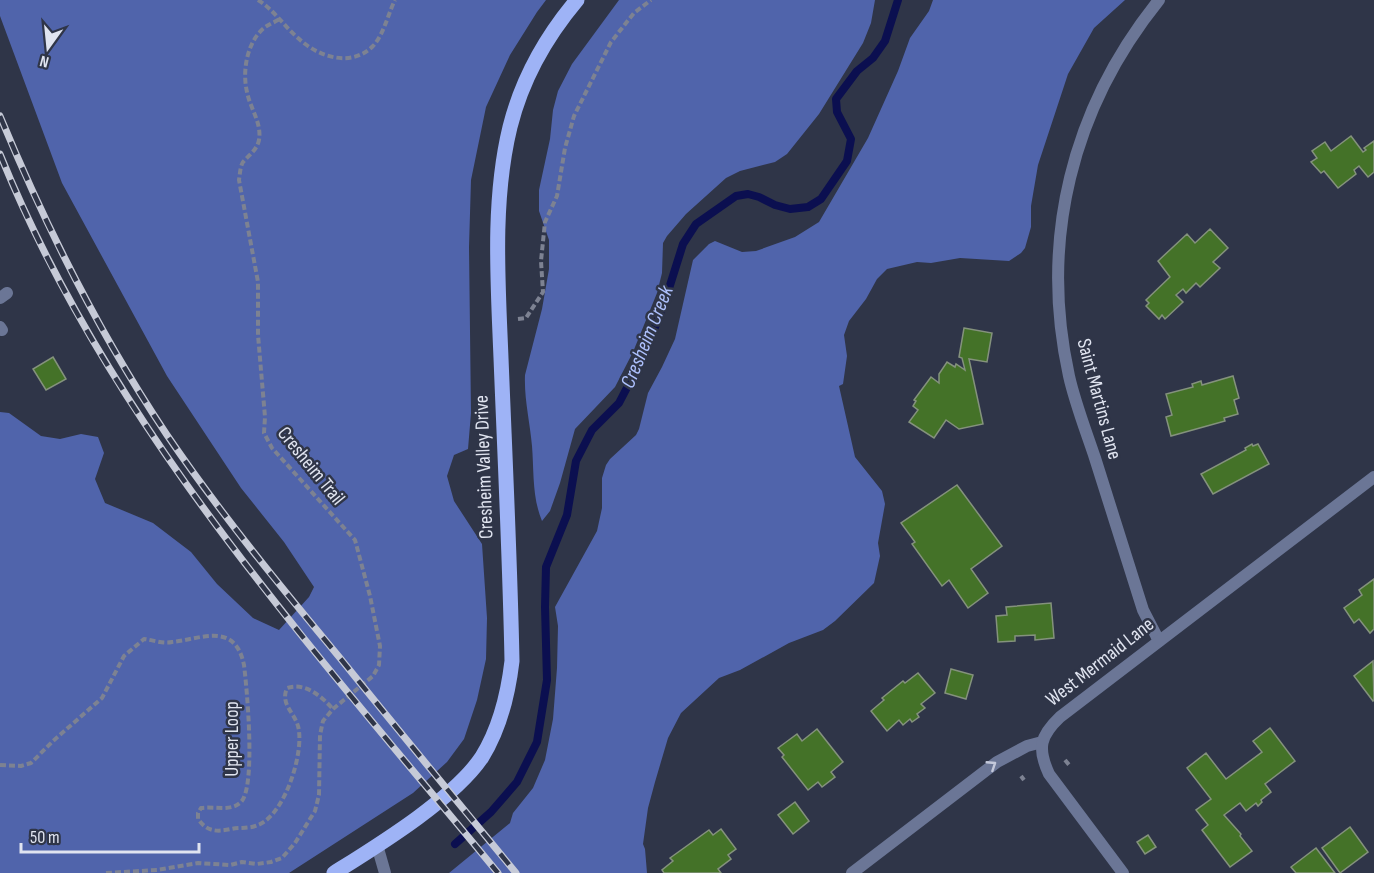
<svg xmlns="http://www.w3.org/2000/svg" width="1374" height="873" font-family="'Sofia Sans Condensed',sans-serif">
<rect width="100%" height="100%" fill="#2f3548"/>
<g fill="#5064ab">
<polygon points="0,0 546,0 537,12 510,55 486,107 471,180 469,247 471,413 468,449 454,455 447,476 454,501 482,544 487,618 486,659 477,700 464,739 447,762 413,793 289,873 0,873 0,412 9,413 41,436 60,439 81,434 98,437 104,453 95,479 105,503 153,523 191,552 217,584 253,618 279,630 309,597 314,587 284,542 241,488 167,376 62,183 0,16"/>
<path d="M619 0H875L871 23 863 43 819 114 787 154 775 162 740 171 726 178 686 214 667 236 663 243 662 273 657 293 633 352 615 387 575 429 560 483 550 511 542 521C532 497 534 471 532 446 530 422 524 399 525 375L542 309 549 269V240L539 211V190L550 139 553 110 558 91 572 64Z"/>
<polygon points="933,0 1125,0 1094,28 1068,74 1038,165 1031,206 1031,227 1025,248 1021,253 1009,261 960,258 931,263 917,262 887,269 877,279 866,299 849,321 844,335 847,356 843,384 839,386 855,457 882,491 885,504 878,543 880,556 874,583 835,621 823,630 789,643 740,670 719,678 681,713 668,738 655,782 648,808 643,844 645,849 647,873 449,873 510,823 513,813 533,788 545,760 553,719 557,668 558,626 555,607 597,531 602,508 602,478 606,465 610,459 636,435 639,429 648,393 662,367 675,339 693,260 709,244 715,241 742,252 756,251 795,237 819,222 868,138 898,71 910,38 929,11"/>
</g>
<g fill="none" stroke-linecap="round" stroke-linejoin="round">
<polyline stroke="#0b0f50" stroke-width="8" points="455,844 491,812 517,782 537,742 547,680 545,607 546,567 567,515 576,461 592,430 619,403 645,353 666,298 683,244 696,224 736,196 748,194 759,197 775,205 790,209 808,207 821,199 847,161 851,139 837,112 836,99 857,71 873,58 885,41 898,0"/>
</g>
<g fill="#447228" stroke="#84927d" stroke-width="1.5">
<polygon points="1351,136 1363,152 1366,150 1364,148 1374,141 1374,172 1368,177 1359,166 1354,170 1356,174 1338,188 1324,171 1321,173 1311,162 1317,158 1312,151 1325,142 1331,151"/>
<polygon points="1210,229 1228,248 1213,262 1220,268 1200,287 1196,283 1186,293 1183,289 1176,295 1183,302 1165,319 1162,315 1159,319 1146,306 1149,303 1146,300 1170,277 1158,261 1187,234 1195,243"/>
<polygon points="964,328 992,333 987,362 969,359 983,424 959,429 946,420 934,438 909,422 918,410 913,406 916,401 914,400 931,377 939,383 939,374 947,362 955,367 956,364 965,370 962,358 959,357"/>
<polygon points="53,357 66,379 46,390 33,369"/>
<polygon points="1233,376 1239,398 1234,400 1238,414 1224,418 1225,421 1171,436 1166,417 1172,415 1166,394 1193,387 1192,384 1201,381 1202,385"/>
<polygon points="1252,444 1253,446 1258,444 1269,464 1213,494 1201,474 1246,450 1245,448"/>
<polygon points="957,485 1002,546 971,569 988,593 968,608 949,580 942,586 912,544 915,542 901,523"/>
<polygon points="1374,579 1374,629 1370,633 1359,619 1354,623 1344,608 1362,595 1359,590"/>
<polygon points="1051,603 1054,638 1035,640 1035,635 1015,636 1015,641 998,642 996,616 1007,615 1006,607"/>
<polygon points="1373,661 1374,700 1373,701 1354,676"/>
<polygon points="951,669 973,675 966,699 945,693"/>
<polygon points="918,673 935,693 921,704 925,708 917,714 919,717 912,722 910,719 903,725 899,720 887,731 871,711 884,700 882,698 903,681 905,683"/>
<polygon points="1270,728 1295,761 1265,784 1271,792 1261,800 1262,802 1258,806 1256,803 1246,811 1240,803 1224,815 1241,834 1240,836 1252,851 1230,867 1202,830 1208,825 1196,810 1211,799 1187,768 1206,753 1226,779 1262,752 1253,741"/>
<polygon points="817,729 843,762 831,772 835,777 822,787 818,782 808,790 782,757 784,755 778,748 797,734 802,741"/>
<polygon points="795,802 809,821 793,834 778,815"/>
<polygon points="1350,827 1368,852 1340,873 1322,848"/>
<polygon points="721,829 736,849 728,855 731,859 718,869 721,873 664,873 662,870 673,861 670,858 709,830 713,835"/>
<polygon points="1148,835 1156,847 1145,854 1137,842"/>
<polygon points="1316,848 1335,873 1296,873 1291,867"/>
</g>
<g fill="none" stroke-linecap="round" stroke-linejoin="round">
<g stroke="#7d8292" stroke-width="4" stroke-dasharray="6 3" stroke-linecap="butt">
<path d="M258 0C274 10 284 26 298 38 318 57 351 68 373 46 384 34 388 14 395 0"/>
<polyline points="518,319 526,318 543,292 541,261 545,222 557,196 565,148 574,116 611,42 634,13 651,0"/>
<polyline points="1065,760 1070,766"/>
<path d="M0 765 21 766 31 763 53 741 102 698 124 656 144 639C153 640 163 644 172 642 201 639 235 621 244 665 247 689 256 787 241 802 231 812 214 806 201 808L198 813V819C207 832 217 832 231 829 239 827 250 829 258 825 285 815 305 751 298 726 294 712 280 704 287 688 305 682 321 696 333 709"/>
<polyline points="1021,776 1024,780"/>
<path d="M106 873 157 870 198 863 230 865 242 862 257 864 271 862 282 858 295 843 315 811 319 795 320 735 323 721 333 709 373 676 379 665 380 646 370 596 355 540 272 448 264 433 265 417 258 335V282L239 180C240 174 240 167 243 162 249 155 257 150 259 140 262 123 250 108 247 92 242 71 247 42 264 28 269 24 275 22 280 19"/>
</g>
<g stroke="#6b7696" stroke-width="12">
<polyline points="0,298 7,293"/>
<polyline points="0,327 2,330"/>
</g>
<g stroke="#6b7696" stroke-width="12">
<path d="M1159 0C1072 108 1039 240 1069 376 1075 403 1086 431 1095 458 1111 508 1127 559 1143 610L1159 641"/>
<polyline points="377,845 385,873"/>
<polyline points="852,873 997,762 1027,746 1042,742"/>
<path d="M1123 873 1049 774C1037 748 1040 736 1060 717L1374 477"/>
</g>
<path stroke="#9eb3f6" stroke-width="15" d="M334 873C377 846 454 799 482 757 500 728 508 695 512 661 510 560 505 459 501 358 498 282 492 201 510 127 522 79 545 38 577 0"/>
<g stroke="#c6cad7" stroke-width="7">
<g id="rail">
<path d="M0 116C46 227 100 335 167 435 220 513 280 586 340 658 398 730 457 801 516 873"/>
<path d="M0 154C110 427 313 648 498 873"/>
</g>
</g>
<use href="#rail" stroke="#2f3548" stroke-width="4.5" stroke-dasharray="14" stroke-linecap="butt"/>
</g>
<defs><path id="oneway-chevron" d="M-2-3.5L2.5 0L-2 3.5" fill="none" stroke-width="1.6" stroke-linecap="round" stroke-linejoin="round" transform="scale(1.5)"/></defs>
<use stroke="#c3c8da" href="#oneway-chevron" transform="translate(992 765) rotate(-33)"/>
<g text-anchor="middle" dominant-baseline="central" stroke-width="5" stroke-linejoin="round" paint-order="stroke">
<g font-size="20" fill="#e0e4f0" stroke="#2f3548">
<text transform="translate(1099 399) rotate(75)">Saint Martins Lane</text>
<text transform="translate(311 466) rotate(51)">Cresheim Trail</text>
<text transform="translate(484 467) rotate(-92)">Cresheim Valley Drive</text>
<text transform="translate(1100 662) rotate(-38)">West Mermaid Lane</text>
<text transform="translate(232 739) rotate(-90)">Upper Loop</text>
</g>
<g font-size="21" font-style="italic" fill="#adc0fc" stroke="#2f3548">
<text transform="translate(647 337) rotate(-68)">Cresheim Creek</text>
</g>
</g>
<g transform="translate(48 48) rotate(195)" stroke="#2f3548" stroke-width="4.5" paint-order="stroke">
<path d="M0-4.5L10 22L0 15L-10 22Z" fill="#e0e4f0"/>
<text y="-9" font-size="16" font-weight="bold" text-anchor="middle" fill="#e0e4f0">N</text>
</g>
<path d="M21 843v9h178v-9" fill="none" stroke="#e0e4f0" stroke-width="3"/>
<text x="30" y="843" font-size="18" fill="#e0e4f0" stroke="#2f3548" stroke-width="4.5" paint-order="stroke">50 m</text>
</svg>
